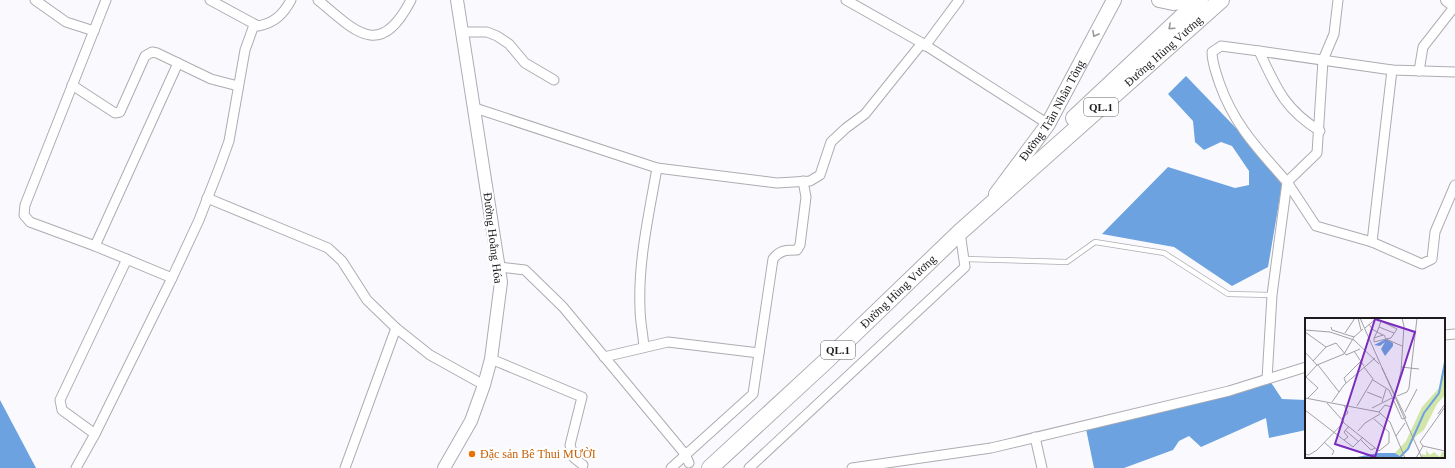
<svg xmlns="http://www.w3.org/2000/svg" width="1455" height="468" font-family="'Times New Roman',serif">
<rect width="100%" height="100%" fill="#fafafe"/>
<g fill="#6ba2df">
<polygon points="1186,76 1259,152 1282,185 1268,267 1232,286 1174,247 1102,234 1168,167 1235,188 1249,185 1249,171 1232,146 1221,142 1204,150 1195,142 1193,121 1168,94"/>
<polygon points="1270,381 1282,399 1306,400 1306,430 1269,438 1266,418 1201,447 1189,436 1179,441 1173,450 1124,468 1094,468 1086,429"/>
<polygon points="0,400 36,468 0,468"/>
</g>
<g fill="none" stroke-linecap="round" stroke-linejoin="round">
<g stroke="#acacb2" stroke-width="6">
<polyline id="lane" points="965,259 1067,262 1095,242 1164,253 1228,294 1272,295"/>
</g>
<g stroke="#acacb2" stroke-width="11">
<g id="street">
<polyline points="35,0 66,22 94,31"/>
<polyline points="106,0 25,205 24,215 30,222 95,246 172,278"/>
<path d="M210 0 258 26C274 23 283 15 291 0"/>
<path d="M318 0C356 32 380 60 411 0"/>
<polyline points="846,0 922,43 1048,124"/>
<polyline points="1338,0 1334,34 1323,60 1317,153 1287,182 1316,226 1372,242 1422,264 1432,259 1435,232 1455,185"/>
<polyline points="462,32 487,32 497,36 509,44 525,63 554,80"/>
<polyline points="925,46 959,0"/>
<path d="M1259 51 1221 46 1212 52C1212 63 1216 72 1219 82 1234 125 1258 149 1287 182L1272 295 1267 379"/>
<polyline points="1419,71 1423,47 1455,6"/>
<polyline points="72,85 115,113 120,112 145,56 152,52 157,53 211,79 238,86"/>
<polyline points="475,108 657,168 777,183 810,181 820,175 831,142 846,128 865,114 922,43"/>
<path d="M1320 131C1284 109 1276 87 1259 51L1392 70 1455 72"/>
<polyline points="207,198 328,248 342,261 367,300 396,328 430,355 484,385"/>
<polyline points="1372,242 1392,70"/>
<polyline points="95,246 178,63"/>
<polyline points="499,267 525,270 563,307 685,454 689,463"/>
<polyline points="1444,335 1455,334"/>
<path d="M644 347C643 334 640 321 640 308 638 261 649 214 657 168"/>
<polyline points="604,357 668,342 759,353"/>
<polyline points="491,359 582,397 570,445 574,458 583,465"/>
<polyline points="95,434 62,410 60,400 127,259"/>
<polyline points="1035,437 1042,468"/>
<polyline points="76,468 95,434 172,278 199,220 220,166 229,141 245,50 254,25"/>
<polyline points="345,468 396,328"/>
<path d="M671 468 753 394 773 259C780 250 786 250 797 250L800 245 806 197 803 181"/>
<polyline points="749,468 965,267 960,232"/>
<polyline points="852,468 991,448 1229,391 1306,367"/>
</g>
</g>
<g stroke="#acacb2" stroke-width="14">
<g id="secondary">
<polyline points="1447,0 1455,6"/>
<polyline points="444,468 471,421 484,385 491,359 501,282 457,0"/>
</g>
</g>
<g stroke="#acacb2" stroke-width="16">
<g id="primary">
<polyline points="1159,0 1173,3 1200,0"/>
<path id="s1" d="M996 194 1048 124 1114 0"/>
</g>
</g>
<g stroke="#acacb2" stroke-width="18">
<g id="highway">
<polyline points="1074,118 1200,0"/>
<path id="s2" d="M710 468 826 361 960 232 1221 0"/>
</g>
</g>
<use href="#lane" stroke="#fff" stroke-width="4.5"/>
<use href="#street" stroke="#fff" stroke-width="9"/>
<use href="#secondary" stroke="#fff" stroke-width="12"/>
<use href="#primary" stroke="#fff" stroke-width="14"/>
<use href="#highway" stroke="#fff" stroke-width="16"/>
</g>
<defs><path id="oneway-chevron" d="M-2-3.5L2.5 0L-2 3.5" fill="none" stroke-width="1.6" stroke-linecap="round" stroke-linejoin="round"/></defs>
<g stroke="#99999a">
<use href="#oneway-chevron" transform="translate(1171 27) rotate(138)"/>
<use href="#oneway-chevron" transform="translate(1095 34) rotate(119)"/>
</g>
<circle fill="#e8710a" stroke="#fff" stroke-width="1.5" cx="472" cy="454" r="4"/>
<g text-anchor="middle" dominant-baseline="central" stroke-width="4" stroke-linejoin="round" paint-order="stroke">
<g fill="#fff" stroke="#606062" stroke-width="1">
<rect x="1084" y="98" width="34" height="18" rx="3"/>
<rect x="821" y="341" width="34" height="18" rx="3"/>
</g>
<g font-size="11" font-weight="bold" fill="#1c1c1e">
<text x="1101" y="107">QL.1</text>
<text x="838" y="350">QL.1</text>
</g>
<g font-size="12" fill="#1c1c1e" stroke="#fff">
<text stroke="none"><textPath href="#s2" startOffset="616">Đường Hùng Vương</textPath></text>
<text stroke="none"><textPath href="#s1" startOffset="101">Đường Trần Nhân Tông</textPath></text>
<text transform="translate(493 238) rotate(83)">Đường Hoằng Hóa</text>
<text stroke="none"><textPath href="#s2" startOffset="258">Đường Hùng Vương</textPath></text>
</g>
<g font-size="12" fill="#c56008" stroke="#fff" text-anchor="start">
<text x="480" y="454">Đặc sản Bê Thui MƯỜI</text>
</g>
</g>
<g transform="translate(1305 318)">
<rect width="140" height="140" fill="#fafafe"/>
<path d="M140 42V77L132 86 119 112 111 118 97 139 90 135 101 123 117 89 134 70ZM121 132 125 137 129 134 135 139 137 134H140V140H116L117 136 121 137Z" fill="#d3e6a9"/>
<path d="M81 21 88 25V28L80 38 76 31 80 24 75 28 69 27ZM73 135H90L98 140H47Z" fill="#6ba2df"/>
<path fill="none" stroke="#6ba2df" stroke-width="2" d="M94 140 103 131 119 95 134 75 140 44"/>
<path fill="none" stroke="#a1a1a4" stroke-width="1" d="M53 0 56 12M55 0 117 140M64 6 67 11 72 14 78 17H79L81 21 86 20 92 11 76 3 74 9 72 14 69 20 78 17M26 9 27 12 49 19M74 9 89 15M60 10 72 0M0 12 25 14 49 22 74 46M0 14 21 29M40 15 50 0M69 20V24L81 21 97 28M49 33 59 48M0 34 12 47M8 43 21 29 31 25 41 37 55 31M13 47 34 74M96 49 114 51M1 59 13 70 3 80M0 60 12 47 39 36 49 19 58 11M68 62 84 72 97 101 101 100 77 50M41 65 39 60 56 43M62 74 77 80M91 74 96 53 99 8 97 0M92 78 102 74 104 70 112 0M0 80 74 94 85 104 100 140M27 84 39 67 70 40M77 84 81 71M52 88 68 61 59 49M67 90 87 80M0 92 48 129 58 119M74 94 80 87 86 89M100 94 112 71M133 96 140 86M37 100 43 95 39 87M39 105 74 133 84 125V114L69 101M40 112 54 124M53 113 60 105 75 96M91 118 100 105M39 122 43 119 39 114 44 108M56 122 66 132 70 130M19 124 29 133 27 137M118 128 140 133M0 136 4 137 12 132 39 104 22 85M111 140 118 128 115 124 140 89"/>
<path fill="#7b2cbf" fill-opacity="0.15" stroke="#7b2cbf" stroke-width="2" d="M70 1 110 14 70 139 30 126Z"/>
<rect width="140" height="140" fill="none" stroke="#1c1c1e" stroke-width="2"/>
</g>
</svg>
